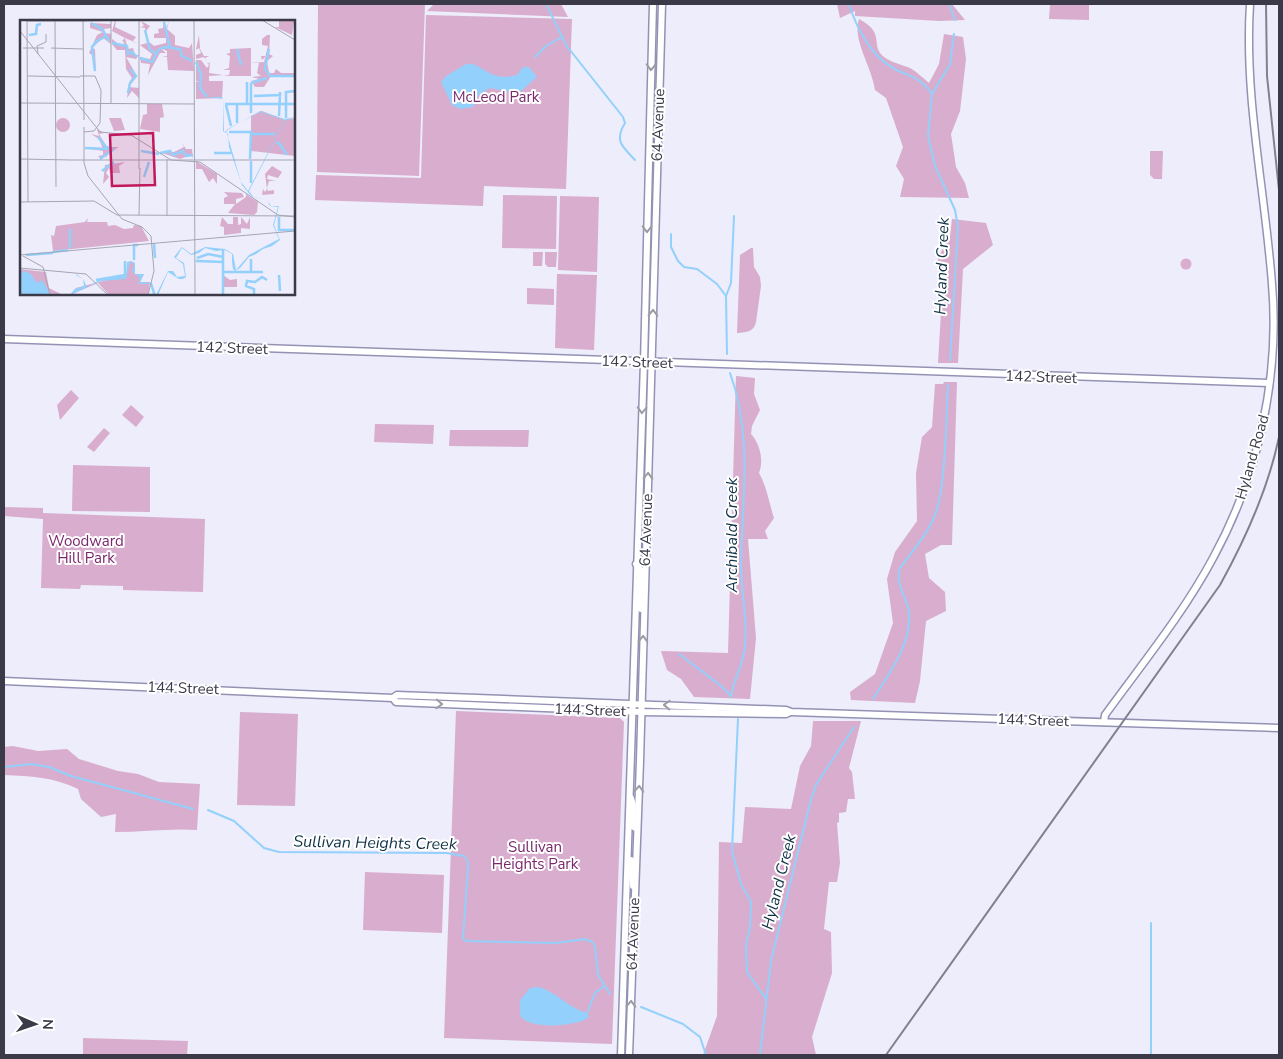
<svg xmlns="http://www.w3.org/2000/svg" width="1283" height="1059" font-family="'Nunito Sans',sans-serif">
<rect width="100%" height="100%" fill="#ededfb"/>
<g fill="#d9adce">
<polygon points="318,4 425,4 419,176 317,172"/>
<polygon points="434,4 561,4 568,17 427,11"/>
<polygon points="837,4 952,4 965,20 939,21 855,16 855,11 840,18"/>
<polygon points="1050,4 1089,4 1089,20 1049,19"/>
<polygon points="426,15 572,19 566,189 484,186 483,206 315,200 316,175 421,178"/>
<path d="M859 19C887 34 869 45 884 57 891 62 902 65 910 68 917 72 923 78 929 83L939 64 944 34 963 37 966 59 960 111 951 134 956 167 965 183 969 198 900 197 904 179 896 166 903 147 886 98 875 90C872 67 852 40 859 19Z"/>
<polygon points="1150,151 1163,151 1162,179 1154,179 1150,175"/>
<polygon points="503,195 557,196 556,249 502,248"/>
<polygon points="560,196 599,197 597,272 558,270"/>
<polygon points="952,219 986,223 993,245 963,269 958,363 938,363 941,312 938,297 938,257 950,237"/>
<path d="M751 248H753L754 267 760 277 761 286 756 322C754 332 747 332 737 333L740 255Z"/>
<polygon points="533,252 543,252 542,266 533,266"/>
<polygon points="545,252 557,252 556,267 548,267 545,264"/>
<circle cx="1186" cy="264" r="5.5"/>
<polygon points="557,274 597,275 594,350 555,348"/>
<polygon points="527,288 554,289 554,305 527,304"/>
<path d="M736 376 755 378 754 394 760 410 752 426 751 434C760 444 764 460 759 473 767 487 769 503 774 518L765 531 768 539H748L756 638 750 699 694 697 681 679 667 670 661 651 728 653Z"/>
<polygon points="944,382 957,382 952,545 941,545 925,554 929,578 945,592 946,611 926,621 920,681 915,703 851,700 850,692 875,674 893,623 887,579 895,552 917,521 916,473 922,437 932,427 935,384 943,384"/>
<polygon points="71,390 79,398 60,420 57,405"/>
<polygon points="131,405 144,417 136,427 122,415"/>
<polygon points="375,424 434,425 433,444 374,442"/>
<polygon points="104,428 110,433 94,452 87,447"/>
<polygon points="450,430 529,430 528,447 449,446"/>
<polygon points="73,465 150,467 150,512 72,511"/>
<polygon points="4,507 43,508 43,513 205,519 203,592 123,590 123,586 81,585 80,589 41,588 43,519 4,516"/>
<polygon points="456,711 620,718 624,722 612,1044 444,1038"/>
<polygon points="240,712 298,714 295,806 237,805"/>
<polygon points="813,721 861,721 849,768 852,772 855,799 848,799 846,812 839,813 839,822 837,823 840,863 837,882 829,882 824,929 831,932 832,973 812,1037 816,1055 703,1055 717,1016 719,842 742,843 745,807 791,809 800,766 811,746"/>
<path d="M13 746 38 751 67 749 79 759 118 771 138 774 159 782 200 784 197 830C170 828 143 832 115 832L116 814 101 817 81 799 78 789C54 777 30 776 4 775V747Z"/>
<polygon points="365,872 444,875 442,933 363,930"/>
<polygon points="83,1038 188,1041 187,1055 83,1055"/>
</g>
<g fill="#93d0fb">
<path d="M466 64C483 62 488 83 517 75L523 67H529L537 77 518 94 490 88 478 96 473 107 460 109 452 105 441 82 446 76Z"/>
<path d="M539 987C556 992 569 1008 587 1013L589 1017C578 1027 526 1030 520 1015V1000L530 988Z"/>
</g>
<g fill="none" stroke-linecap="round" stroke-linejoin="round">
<g stroke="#93d0fb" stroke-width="2">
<path d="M546 4 566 45 623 117 625 123C614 141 622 146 635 160"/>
<path d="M849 4C856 27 871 56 893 68 909 77 920 76 932 94"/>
<polyline points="949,4 955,20"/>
<polyline points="535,57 546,46 562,37"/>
<polyline points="671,234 671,247 678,261 684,267 697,269 717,284 726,296 727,354"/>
<polyline points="726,296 731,283 734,216"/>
<polyline points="950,360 958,227 955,210 935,166 928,136 932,94 950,64 954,34"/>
<path d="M730 373C753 435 742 502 741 566 741 595 749 624 744 653 741 668 733 682 731 697"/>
<polyline points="679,654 720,685 730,695"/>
<path d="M873 699C888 675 912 644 909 613 907 597 895 586 900 568 911 553 925 537 933 520 946 493 946 418 948 385"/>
<polyline points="738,719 732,851 741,884 751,902 750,927 746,945 747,972 766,999"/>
<polyline points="4,767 31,764 49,767 71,776 193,809"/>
<polyline points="208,810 234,821 264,848 279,852 446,853 464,856 468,861 468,869 463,938 466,941 555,943 585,939 592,942 595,946 598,975 610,994"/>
<polyline points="1151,923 1151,1055"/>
<polyline points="641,1007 683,1024 700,1037 706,1055"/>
<polyline points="587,1013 595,993 604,986"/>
<polyline points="760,1055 771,961 810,803 816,785 854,727"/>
</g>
<g stroke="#9492b4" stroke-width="9">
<g id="secondary">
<polyline points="4,339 1269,383"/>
<polyline points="636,564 641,571 641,609"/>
<polyline points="4,681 393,698 397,695 786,710 791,712 1279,728"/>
<polyline points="393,698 396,702 641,712 786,714 790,712"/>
<path d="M1104 722 1105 715C1142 664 1183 614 1213 558 1258 476 1280 378 1272 284 1265 190 1244 98 1250 4"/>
<polyline points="631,798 633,805 632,826 637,829"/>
<polyline points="631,860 633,886"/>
<polyline points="621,1055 644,362 653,4"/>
<polyline points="629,1055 640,761 662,4"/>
</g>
</g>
<use href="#secondary" stroke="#fff" stroke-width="6"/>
<g stroke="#81808f" stroke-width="2">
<polyline points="1266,4 1267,76 1279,190"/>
<path d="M886 1055 1220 585C1246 538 1268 490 1279 437"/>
</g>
</g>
<defs><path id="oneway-chevron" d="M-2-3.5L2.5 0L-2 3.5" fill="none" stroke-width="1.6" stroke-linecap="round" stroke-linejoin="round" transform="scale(1.25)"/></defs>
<g stroke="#9d9ca4">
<use href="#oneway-chevron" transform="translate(651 67) rotate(91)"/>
<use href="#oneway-chevron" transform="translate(647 229) rotate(91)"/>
<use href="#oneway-chevron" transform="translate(653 313) rotate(-89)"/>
<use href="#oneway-chevron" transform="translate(642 410) rotate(92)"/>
<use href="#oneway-chevron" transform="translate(648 476) rotate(-88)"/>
<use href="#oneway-chevron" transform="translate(643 639) rotate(-88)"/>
<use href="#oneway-chevron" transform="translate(439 704) rotate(2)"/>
<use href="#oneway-chevron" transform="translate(667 705) rotate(-178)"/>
<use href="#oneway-chevron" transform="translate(639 789) rotate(-87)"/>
<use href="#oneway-chevron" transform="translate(631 1004) rotate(-88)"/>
</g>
<g text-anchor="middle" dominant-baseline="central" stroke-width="4" stroke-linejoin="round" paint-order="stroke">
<g font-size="15" fill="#79286c" stroke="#fff">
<text x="496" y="97">McLeod Park</text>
<text x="86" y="541">Woodward<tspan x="86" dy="17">Hill Park</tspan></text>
<text x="535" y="847">Sullivan<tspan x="535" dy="17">Heights Park</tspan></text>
</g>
<g font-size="15" fill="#3b3a49" stroke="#fff">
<text transform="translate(658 125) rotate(-88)">64 Avenue</text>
<text transform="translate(232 348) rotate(2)">142 Street</text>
<text transform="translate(637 362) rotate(2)">142 Street</text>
<text transform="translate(1041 377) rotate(2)">142 Street</text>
<text transform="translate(1252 457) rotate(-74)">Hyland Road</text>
<text transform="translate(646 530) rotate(-88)">64 Avenue</text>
<text transform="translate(183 688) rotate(2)">144 Street</text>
<text transform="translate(590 710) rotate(2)">144 Street</text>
<text transform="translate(1033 720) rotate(2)">144 Street</text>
<text transform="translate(633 934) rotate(-88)">64 Avenue</text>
</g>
<g font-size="16" font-style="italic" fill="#103248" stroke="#fff">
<text transform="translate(942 266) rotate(-88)">Hyland Creek</text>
<text transform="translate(732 535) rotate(-90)">Archibald Creek</text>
<text transform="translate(375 843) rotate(1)">Sullivan Heights Creek</text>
<text transform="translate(779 882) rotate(-76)">Hyland Creek</text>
</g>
</g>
<g transform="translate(20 20)">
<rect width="275" height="275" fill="#ededfb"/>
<path d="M95 1H96L95 7 116 17 113 21 119 24 105 18 108 29 113 28 115 35H119L116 39 106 37 117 56 109 67 119 68V78L112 71 107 78 109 63 112 58 106 49 105 30H97L92 24V19L100 25 105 23 102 21 105 18 92 11ZM121 1 130 6 126 11 128 21 134 26 146 23V18H134V14L139 13 138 9 143 8 144 1 146 9 149 1 147 9 155 16V25L169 28 172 23 174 51 148 50 147 37 142 36H147V31L140 28 146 33H140L128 55 130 44 121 43 120 37 130 39 132 34 120 25 127 23 125 8 120 7 124 6ZM259 1H274L272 15 255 7H259ZM70 3 91 4V8L84 9 85 13 91 14V24L83 18 72 28 75 29 76 53 74 36 69 33 77 15 83 12 70 8ZM179 15 180 29 184 36H189L185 38 188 44 190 42 189 53 203 55 189 56V61H203L202 78 176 79V62L179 61H176V40H181L187 48 189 45 184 37 176 39V35L181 33 179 28 176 30ZM247 15H250L249 34 253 36 247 41 249 53H254L256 49 261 53H274L275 49V56H251L244 67H235L231 61 239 59 232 57 241 56 237 53 239 43H231L244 42 248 26 242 25V19ZM231 28V36H245V37L242 40 241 36H231V56H203L209 55 210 50H203L209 48 210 36 206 34 210 33V29ZM127 84H142L144 97 140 98V112L120 109 123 95 127 94ZM242 91 265 100 275 98V136L231 131V96ZM36 105a7 7 0 1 1 14 0a7 7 0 1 1-14 0ZM89 98H101L105 110 94 111ZM77 109 84 113 79 114 87 127H99L87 134V139L86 135 81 139 78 136 83 135V131L64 128 83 129 79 119 71 114 79 116ZM162 123 166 129H172L173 138 171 135 160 139 139 132H154L164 127ZM176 141 197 154V164L193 158 189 162 182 149H176ZM105 142 99 146 100 153H90L89 148 86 153 89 157 83 164 85 145ZM252 146 262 152 258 158 248 155 247 159 256 161H249L247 168 248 171 254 170V174L242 175 243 169 245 172 247 169 245 154ZM204 172 222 173 224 177 216 179V184L226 177V174L230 177 238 182 237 192 234 195 208 193 215 184H204V178L208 176ZM202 197 208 204H213V197H218V205L221 204V197L227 204 230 197V209L221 208V213L204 215V207L200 206ZM68 198 67 202H87L88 206 95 205 104 209 113 208 114 205 121 206 129 221 33 231 31 215 34 216 36 206 65 202ZM110 241 115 243V254H124L120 262H130L128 275H89L78 263 50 275 56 268 106 255ZM0 249 26 252 29 268 43 275H0ZM203 255 210 260 217 259V267H203Z" fill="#d9adce"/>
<path d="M186 77H201L203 79 204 112 240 91 265 99 275 97 265 101 229 171 233 177 247 180 251 186H259L254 205 260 220 252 226 243 229 236 234 229 237 220 248 215 251 213 249 212 242V234L205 230 196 231 185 228 179 233 171 235 162 228 156 238 164 243 166 257 163 259H159L148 252 138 275H133V274L130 264H119V257L112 252 114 244 110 242 106 259 81 261 50 275 55 269 64 266 63 259 56 255V254L63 259 67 267 80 260 106 255 107 242 111 241 115 243V254H124L120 262 132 263 136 275 148 251H153L157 257 165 256 163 244 154 237 162 227 171 234 185 227 205 229 213 234 216 250 229 235 259 219 253 205 258 187 250 186 247 180 232 177 222 165 209 127 208 114 207 113 204 112 203 111V79ZM240 92 265 100 228 171 221 162 206 110ZM4 251 11 254 17 263 22 260 31 275H0V253Z" fill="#93d0fb" fill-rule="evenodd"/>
<path fill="none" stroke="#93d0fb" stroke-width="2.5" d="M144 2 150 27M71 3 82 9 89 21M125 10 130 30 138 34M9 15 16 14 17 5 21 4M92 23 107 26 108 34 112 32 117 37M217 29 221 45M249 29 245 48 250 56H275M120 38 132 42 139 29 146 27 160 29 162 36 172 41M176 42 181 54 180 68 187 77M75 51 72 27 77 21 87 16M227 62V83M231 63V84M231 63 247 58M108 73 110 63 116 56 110 49M234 76 260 75V72M205 84H231V93M232 84H275M206 85 211 106M217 85V103M259 96 260 75M266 98V72L275 71M209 112H231L230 139M232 114H255M78 117 86 127 91 128M256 123H259L267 135M65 128 90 129M121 131 139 134M140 133 150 131 153 135 163 131 166 136 173 135M194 133H211M80 139 94 129M231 141V163M82 151 94 142M124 157 129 142M259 197V210H275M134 223 135 238M50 228V209M203 230V251M33 232 48 230M6 235 33 233M177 238 188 234 203 237M231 239V252H243M114 240V225H118M176 241 203 242M259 255 260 271M76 260 105 255V241M203 275V252H230M234 275V269L226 266 227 261 235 262 242 257 247 260"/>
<path fill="none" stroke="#a6a5b4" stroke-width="1" d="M7 0 8 182M35 0 36 167M63 0 64 100M91 0V84M116 0H241M119 0V149M174 0 175 275M242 0 275 20M7 1H65M63 1 116 0M0 11 80 112 111 115 151 140 180 142 258 195 275 197M3 28H24M31 28 63 29M18 34 17 26 26 22V14M8 56 60 57M60 56H75L81 70 80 103 74 111 64 112M0 83 175 84M64 107V143L68 156 102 199 122 207 131 216 134 251 128 275M0 139 52 140M52 140H275M0 182 74 181 97 195 275 196M119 195 120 148M147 196V139M0 235 275 211M3 236 23 247 30 275M0 248 66 254 88 275"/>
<path fill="#c2185b" fill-opacity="0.15" stroke="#c2185b" stroke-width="2.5" d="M133 113 135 165 92 166 90 115Z"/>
<rect width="275" height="275" fill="none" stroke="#3b3a49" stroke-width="2.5"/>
</g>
<rect width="1283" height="1059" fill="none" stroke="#3b3a49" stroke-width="10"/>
<g transform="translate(35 1024) rotate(92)" stroke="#ffffff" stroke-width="4" paint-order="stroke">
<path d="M0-4L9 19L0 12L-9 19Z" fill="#3b3a49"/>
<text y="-8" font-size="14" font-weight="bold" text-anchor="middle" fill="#3b3a49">N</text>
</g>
</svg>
